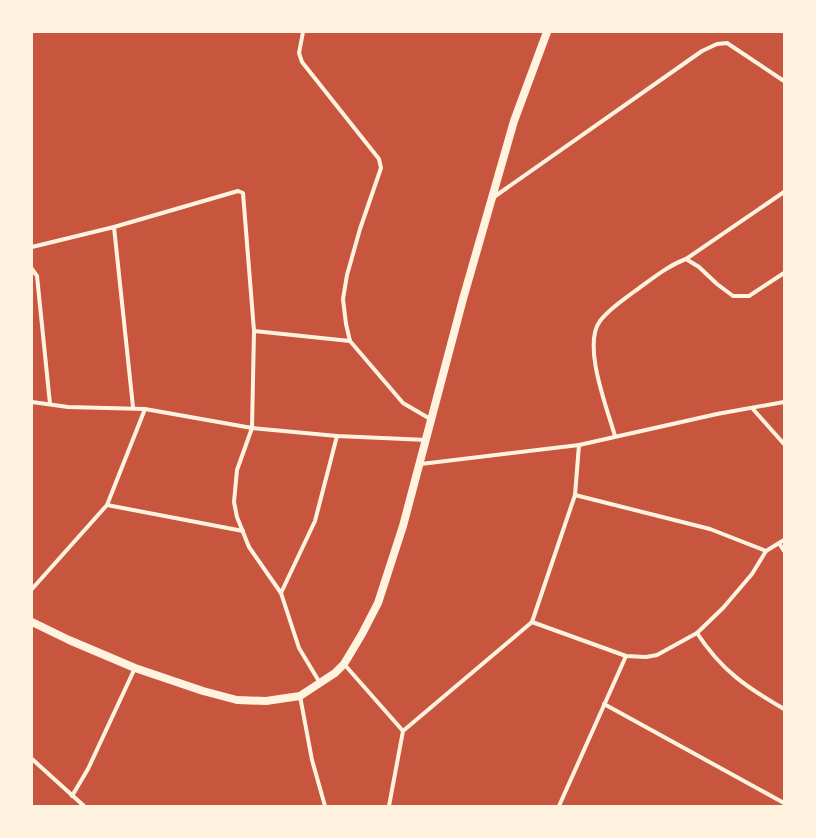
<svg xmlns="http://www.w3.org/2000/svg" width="816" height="838" font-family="Bitter,serif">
<rect width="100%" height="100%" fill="#c8553d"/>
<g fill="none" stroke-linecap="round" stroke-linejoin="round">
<g stroke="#fff3e0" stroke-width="4">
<polyline points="303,32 299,53 302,62 379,159 381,168 360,229 347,275 343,299 346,324 350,341 403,403 432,420"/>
<polyline points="494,197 702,51 717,44 727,43 784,81"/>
<polyline points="32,247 114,227 133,407"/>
<polyline points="686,259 784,192"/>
<polyline points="32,269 37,276 50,404"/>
<polyline points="254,331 350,341"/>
<polyline points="32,402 68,407 145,409 252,428 254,331 243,193 238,191 114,227"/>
<polyline points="752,408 784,444"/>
<path d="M615 436C607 408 582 345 600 321 609 309 623 300 635 291 652 279 667 266 686 259L699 267 717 284 733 296H749L784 273"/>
<polyline points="421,464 579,445 717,414 784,402"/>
<polyline points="575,495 710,529 766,551"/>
<polyline points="107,505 243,531"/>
<polyline points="779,543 784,551"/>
<polyline points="32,589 107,505 145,409"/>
<polyline points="281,593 315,521 337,436"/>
<polyline points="532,622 626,656 646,657 657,655 697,633 723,608 752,574 766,551 784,540"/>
<path d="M697 633C721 670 746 687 784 709"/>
<polyline points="344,664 403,731 389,806"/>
<polyline points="320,683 299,648 281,593 249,547 237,517 234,502 237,470 252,428 337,436 427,440"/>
<polyline points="300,696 312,760 325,806"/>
<polyline points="604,704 784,803"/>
<polyline points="403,731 532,622 575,495 579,445"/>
<polyline points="32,759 84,806"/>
<polyline points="72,796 88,769 135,668"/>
<polyline points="559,806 626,656"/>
</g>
<polyline stroke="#fff3e0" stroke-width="8" points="32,622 69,640 135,668 203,691 237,700 266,701 300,696 335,673 344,664 362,634 378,603 403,526 463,299 514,121 547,32"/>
</g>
<rect width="816" height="838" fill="none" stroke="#fff3e0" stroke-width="66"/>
</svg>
